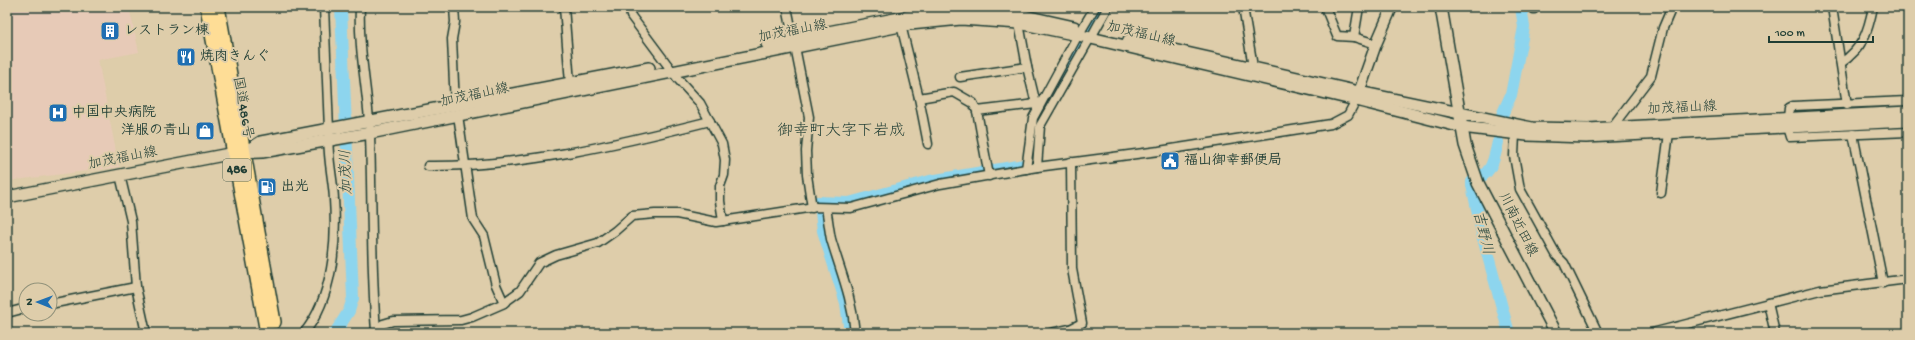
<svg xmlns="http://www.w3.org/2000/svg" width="1915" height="340" font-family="'Gochi Hand','Klee One',sans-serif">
<rect width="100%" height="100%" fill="#decdaa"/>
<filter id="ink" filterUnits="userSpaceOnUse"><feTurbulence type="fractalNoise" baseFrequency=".025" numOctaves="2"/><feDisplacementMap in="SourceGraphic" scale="8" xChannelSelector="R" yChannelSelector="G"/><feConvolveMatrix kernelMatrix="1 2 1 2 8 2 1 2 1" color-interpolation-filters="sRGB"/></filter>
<g filter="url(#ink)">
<polygon fill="#e7cab7" points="7,7 129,7 139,52 98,60 119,167 7,181"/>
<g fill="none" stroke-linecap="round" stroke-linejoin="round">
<g stroke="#8dd5ee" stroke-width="12">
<polyline points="1502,115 1511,95 1524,27 1521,7"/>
<path d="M1498 142C1493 163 1493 172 1472 182V185L1483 238 1509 333"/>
<polyline points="813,202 849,203 930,181 1030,164 1033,160 1036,120 1039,114 1101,7"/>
<polyline points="820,202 823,231 846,303 850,333"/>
<polyline points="335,333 349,311 353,298 341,7"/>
</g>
<g stroke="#1f3d34" stroke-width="11">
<g id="minor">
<path d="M360 7C358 49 368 92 370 134 372 200 371 266 376 331"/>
<polyline points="454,7 455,22 452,39 455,106"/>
<polyline points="564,7 570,83"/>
<polyline points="629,7 631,16 678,79 700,103 722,144 725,160 724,175 720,186 720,201 723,221"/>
<polyline points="787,7 809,117 806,151 807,175 812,208"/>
<polyline points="1009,7 1010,14 1019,23 1027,67"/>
<polyline points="1243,7 1253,67"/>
<polyline points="1325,7 1337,36 1354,37 1376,44"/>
<polyline points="1832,7 1847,105"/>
<polyline points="1534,9 1534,7"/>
<polyline points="900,21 919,98 954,92 973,103 977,111 989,176"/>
<polyline points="1082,29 1095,7"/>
<polyline points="1094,32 1108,7"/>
<polyline points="1354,37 1359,7"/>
<path d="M1841 63C1863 48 1868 32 1873 7"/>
<polyline points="960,77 1027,67 1036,104"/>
<polyline points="919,98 928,144"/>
<polyline points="977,111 1036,104 1037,108"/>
<polyline points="458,115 473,219 484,236 496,285 504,303"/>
<polyline points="1788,118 1789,108 1793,106 1908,101"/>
<polyline points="1612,127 1651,76 1663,28 1672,7"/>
<polyline points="1787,127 1790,137 1908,132"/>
<polyline points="1515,134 1514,156 1520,189 1557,256 1564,263 1598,333"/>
<polyline points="1853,134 1883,283"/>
<path d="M428 166C522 167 619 144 710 121"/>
<polyline points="1037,167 1040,126 1090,38"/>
<polyline points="1026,169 1033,118 1078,35"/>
<polyline points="120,175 131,221 136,287 146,333"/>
<polyline points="1661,193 1669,133"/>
<path d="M826 208C828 218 829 229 831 239 841 273 852 297 855 333"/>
<polyline points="1768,303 1775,333"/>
<polyline points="50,304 136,287"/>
<polyline points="7,313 26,308"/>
<path d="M304 333C333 298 337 242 334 199 333 176 326 153 329 130L324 7"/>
<polyline points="373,333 383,324 393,321 461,320 472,317 502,304 520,291 539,263 556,255 598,243 615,231 632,216 655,214 677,214 716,222 814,207 851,208 940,184 1037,167 1159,151 1331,124 1348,115 1356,100"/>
<polyline points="1051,333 1070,329"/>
<polyline points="1071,333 1070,329 1082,323 1072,269 1071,162"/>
<polyline points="1652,333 1820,290 1908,279"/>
</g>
</g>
<g stroke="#1f3d34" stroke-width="13">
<polyline id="tertiary" points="1357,98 1376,44 1392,7"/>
</g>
<g stroke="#1f3d34" stroke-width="14">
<g id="secondary">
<polyline points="1441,7 1465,145 1478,183 1556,333"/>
<polyline points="1129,40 1359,92 1532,128 1588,129 1908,112"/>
<polyline points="767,44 915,15 965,10 1025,16 1074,27"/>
<polyline points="245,152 261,142 649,68"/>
<polyline points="7,197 234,153 262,152 370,133 910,24 961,19 1019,23 1078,35 1356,100 1462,127 1527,135 1586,137 1908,121"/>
</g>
</g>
<g stroke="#1f3d34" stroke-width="16">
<g id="trunk">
<polyline points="207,7 267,333"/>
<polyline points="218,7 274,322"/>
</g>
</g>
<use href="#minor" stroke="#decdaa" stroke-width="8"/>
<use href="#tertiary" stroke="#decdaa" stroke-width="10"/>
<use href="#secondary" stroke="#decdaa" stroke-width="11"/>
<use href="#trunk" stroke="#fedd96" stroke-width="13"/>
</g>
</g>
<defs>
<g id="building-square" transform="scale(1)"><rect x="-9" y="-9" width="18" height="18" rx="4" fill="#1f6fb2" stroke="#decdaa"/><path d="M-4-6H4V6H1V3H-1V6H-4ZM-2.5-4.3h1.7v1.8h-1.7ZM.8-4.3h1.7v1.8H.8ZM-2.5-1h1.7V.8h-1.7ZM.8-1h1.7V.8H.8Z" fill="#fff"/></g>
<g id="restaurant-square" transform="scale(1)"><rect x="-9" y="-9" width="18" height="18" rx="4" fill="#1f6fb2" stroke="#decdaa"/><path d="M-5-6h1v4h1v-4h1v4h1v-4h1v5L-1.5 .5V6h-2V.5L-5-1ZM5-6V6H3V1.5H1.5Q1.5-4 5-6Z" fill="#fff"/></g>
<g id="hospital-square" transform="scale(1)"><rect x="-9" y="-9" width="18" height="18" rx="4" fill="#1f6fb2" stroke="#decdaa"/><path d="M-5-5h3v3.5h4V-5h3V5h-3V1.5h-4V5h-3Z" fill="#fff"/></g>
<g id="shop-square" transform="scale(1)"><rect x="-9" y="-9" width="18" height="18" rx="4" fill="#1f6fb2" stroke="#decdaa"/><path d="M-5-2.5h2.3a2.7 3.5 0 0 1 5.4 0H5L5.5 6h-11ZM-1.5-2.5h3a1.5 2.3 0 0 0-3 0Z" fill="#fff"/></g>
<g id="civic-square" transform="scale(1)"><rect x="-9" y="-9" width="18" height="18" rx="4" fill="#1f6fb2" stroke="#decdaa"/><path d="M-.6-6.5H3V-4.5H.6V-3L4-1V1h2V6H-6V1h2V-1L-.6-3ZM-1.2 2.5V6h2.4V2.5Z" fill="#fff"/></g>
<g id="fuel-square" transform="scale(1)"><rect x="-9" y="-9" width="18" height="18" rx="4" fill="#1f6fb2" stroke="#decdaa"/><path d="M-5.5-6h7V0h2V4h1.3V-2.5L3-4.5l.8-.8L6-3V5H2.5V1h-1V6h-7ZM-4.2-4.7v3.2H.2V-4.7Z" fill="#fff"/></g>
</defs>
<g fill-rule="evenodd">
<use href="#building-square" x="110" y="31"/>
<use href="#restaurant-square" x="186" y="57"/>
<use href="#hospital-square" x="58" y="113"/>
<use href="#shop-square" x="205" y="131"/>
<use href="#civic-square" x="1170" y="161"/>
<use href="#fuel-square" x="267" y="187"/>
</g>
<g text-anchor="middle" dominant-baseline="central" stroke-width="4" stroke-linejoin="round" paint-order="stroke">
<rect fill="#decdaa" stroke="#586857" stroke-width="1" x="223" y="159" width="28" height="22" rx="3"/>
<g font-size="13" font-weight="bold" fill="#1f3d34">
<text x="237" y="170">486</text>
</g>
<g font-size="14" font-weight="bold" fill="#1f3d34" stroke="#decdaa" text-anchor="start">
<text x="124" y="31">レストラン棟</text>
<text x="200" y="57">焼肉きんぐ</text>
<text x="72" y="113">中国中央病院</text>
<text x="191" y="131" text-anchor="end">洋服の青山</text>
<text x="1184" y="161">福山御幸郵便局</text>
<text x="281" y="187">出光</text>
</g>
<g font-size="14" fill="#1f3d34" stroke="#decdaa">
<text transform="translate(793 32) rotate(-11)">加茂福山線</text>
<text transform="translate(1141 35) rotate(13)">加茂福山線</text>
<text transform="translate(475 96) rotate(-12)">加茂福山線</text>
<text transform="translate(242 108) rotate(80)">国道486号</text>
<text transform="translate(1682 109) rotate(-3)">加茂福山線</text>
<text transform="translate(123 159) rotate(-11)">加茂福山線</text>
<text transform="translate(1517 225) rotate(63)">川南近田線</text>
</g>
<g font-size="15" font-style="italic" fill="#24453d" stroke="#decdaa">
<text transform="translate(347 172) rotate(-92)">加茂川</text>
<text transform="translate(1482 233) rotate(76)">吉野川</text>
</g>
<g font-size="16" fill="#1f3d34" stroke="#decdaa">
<text x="841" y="132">御幸町大字下岩成</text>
</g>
</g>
<rect width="1915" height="340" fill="none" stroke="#decdaa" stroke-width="24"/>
<rect x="12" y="12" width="1891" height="316" fill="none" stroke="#1f3d34" stroke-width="1.5" filter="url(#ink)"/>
<g transform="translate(38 302) rotate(271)"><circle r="19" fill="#decdaa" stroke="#92937b"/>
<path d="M0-3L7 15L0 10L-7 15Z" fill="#1f6fb2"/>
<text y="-6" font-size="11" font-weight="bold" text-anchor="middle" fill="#1f3d34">N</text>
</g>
<path d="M1769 36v6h104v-6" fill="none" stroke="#1f3d34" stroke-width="2"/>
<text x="1775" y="36" font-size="12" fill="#1f3d34" stroke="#decdaa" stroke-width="3" paint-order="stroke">100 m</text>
</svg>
